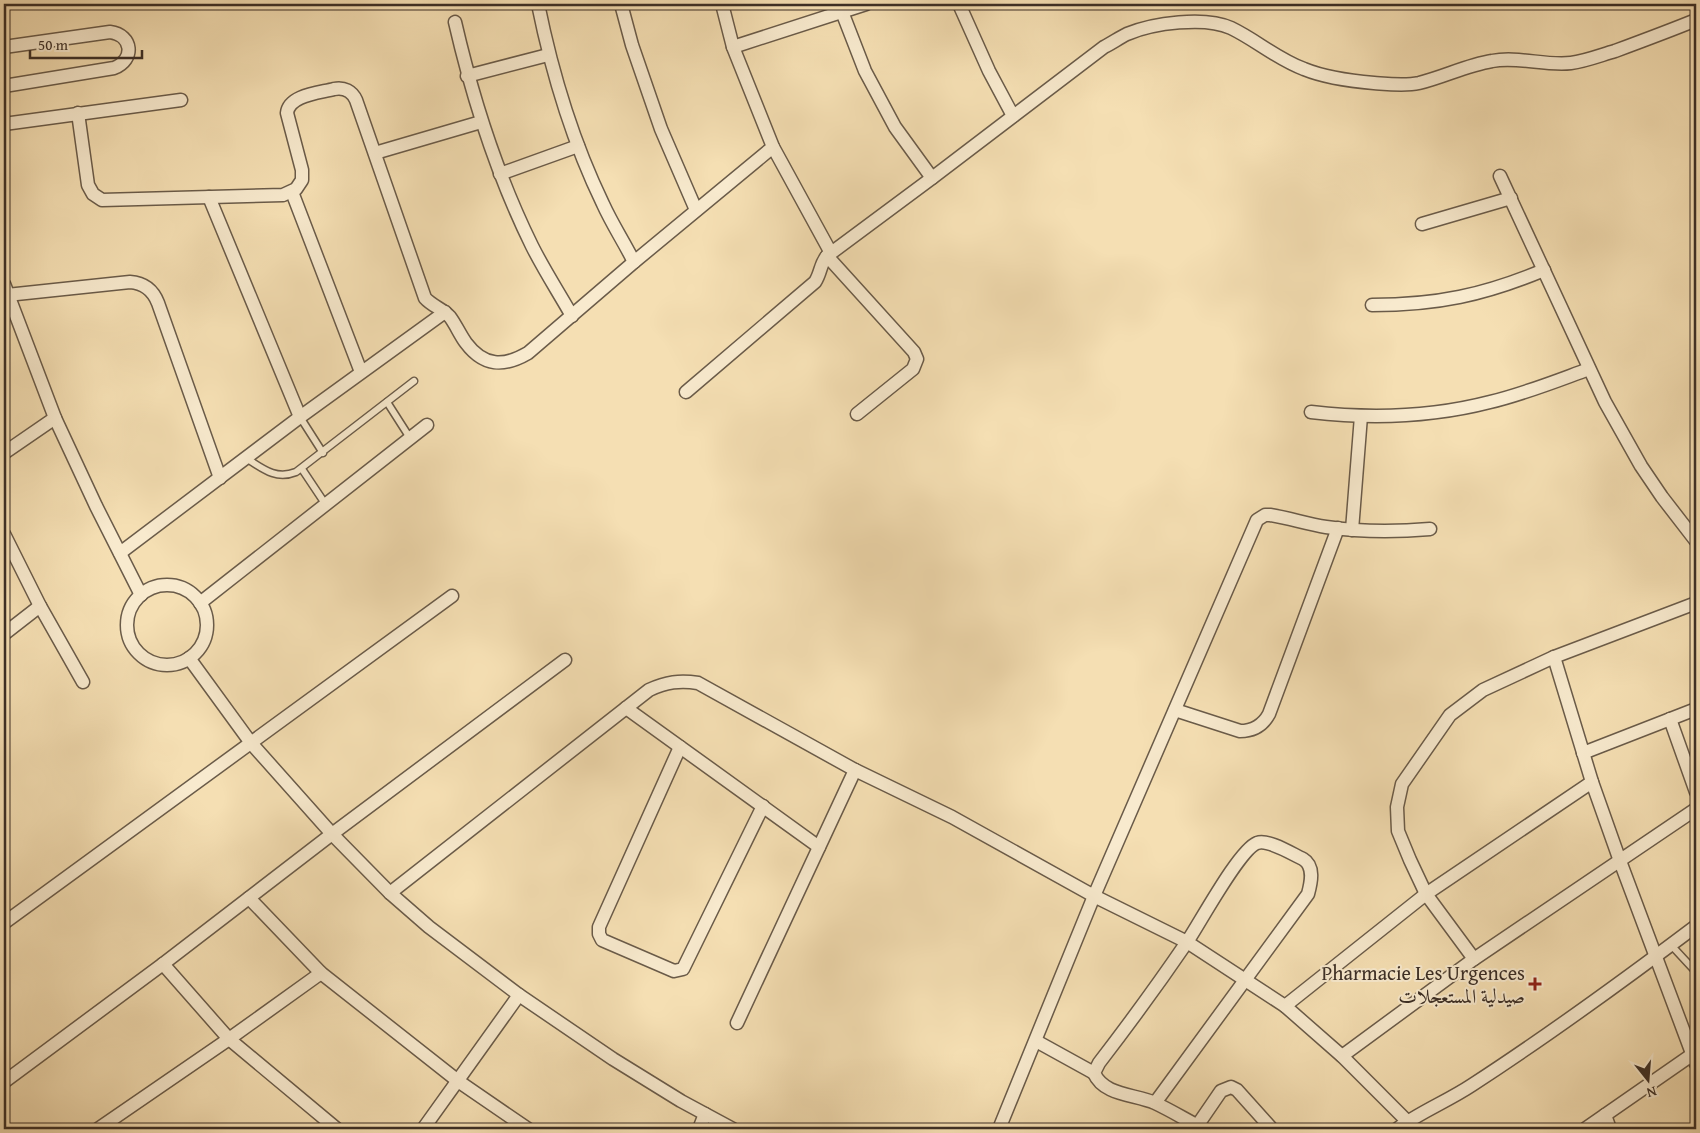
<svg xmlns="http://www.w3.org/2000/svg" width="1700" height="1133" font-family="'Gentium Book Plus',Amiri,serif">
<rect width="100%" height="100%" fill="#f5dfb3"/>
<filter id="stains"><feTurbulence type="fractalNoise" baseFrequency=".004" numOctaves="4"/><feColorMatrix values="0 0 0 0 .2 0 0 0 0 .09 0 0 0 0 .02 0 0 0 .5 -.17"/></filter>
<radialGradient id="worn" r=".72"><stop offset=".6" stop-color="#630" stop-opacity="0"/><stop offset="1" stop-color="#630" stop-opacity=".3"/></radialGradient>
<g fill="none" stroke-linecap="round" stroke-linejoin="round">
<g stroke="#6a5b49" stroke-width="9">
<g id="lane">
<polyline points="387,402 410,438"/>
<polyline points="300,417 323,453"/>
<path d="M246 458C263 469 276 480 296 472L414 381"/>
<polyline points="302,469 326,505"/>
<polyline points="1671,945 1696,972"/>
</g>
</g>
<g stroke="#6a5b49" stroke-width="15">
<g id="street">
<path d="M538 4C552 73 572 140 603 204 612 224 624 242 634 262"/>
<polyline points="621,4 632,45 661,129 696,210"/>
<polyline points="722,4 733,47 773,147 831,253"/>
<polyline points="839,4 865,71 895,127 932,178"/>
<polyline points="959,4 989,71 1013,116"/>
<path d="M455 22C473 100 497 175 532 246 544 270 559 293 572 316"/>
<path d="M4 47 110 32C133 35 135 60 114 68L4 86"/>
<polyline points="733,47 866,4"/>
<polyline points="467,76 548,55"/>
<path d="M78 113 88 185 93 194 102 200 283 195 296 189 302 180V170L287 113C289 95 319 93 334 89 344 87 352 91 356 100L425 298C432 306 443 309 450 317 456 325 460 335 466 343 484 367 504 367 528 353L634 262 773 147"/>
<polyline points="4,124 181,100"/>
<polyline points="375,153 481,122"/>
<polyline points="500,174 578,146"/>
<polyline points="1500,176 1605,402 1641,466 1662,497 1696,541"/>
<polyline points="292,192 361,372"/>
<polyline points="209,197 300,417"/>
<polyline points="1422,224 1511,198"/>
<polyline points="827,256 914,352 917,359 913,369 857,414"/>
<polyline points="4,284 55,418 96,506 141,595"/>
<path d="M7 295 130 282C144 283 153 290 158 303L220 478"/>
<path d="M1372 305C1437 305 1484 295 1544 270"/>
<path d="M686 392 815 282C821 273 820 264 827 256L932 178 1104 47C1112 43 1119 38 1127 34 1153 23 1205 16 1231 28 1256 40 1277 59 1304 69 1326 78 1350 81 1374 83 1388 84 1405 86 1419 83 1444 77 1467 65 1492 61 1518 56 1545 66 1571 63 1586 61 1601 55 1615 51 1642 41 1669 31 1696 20"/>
<path d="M1311 412C1371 419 1432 417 1490 402 1524 394 1556 381 1589 369"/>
<polyline points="4,453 55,418"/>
<polyline points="1352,530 1361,416"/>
<polyline points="4,534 40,606 83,682"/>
<polyline points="120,553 300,417 445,312"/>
<circle cx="167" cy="625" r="40"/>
<polyline points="200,603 427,425"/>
<polyline points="4,634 40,606"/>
<polyline points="1554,657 1592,782 1620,861 1696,1064"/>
<polyline points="189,658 251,743 332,834 390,893 429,927 519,995 613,1059 681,1101 733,1129"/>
<polyline points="626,708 819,847"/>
<path d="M1175 710 1240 731C1254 731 1263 725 1269 714L1338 528"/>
<polyline points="1670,719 1696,792"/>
<polyline points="680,747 599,927 599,934 602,940 674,971 683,969 763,806"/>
<polyline points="1583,753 1696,709"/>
<path d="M390 893 649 690C666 682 680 680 698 683L855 770 952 817 1094 896 1187 942 1285 1006 1342 1056 1407 1121"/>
<polyline points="249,898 321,973 458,1081 528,1129"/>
<polyline points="4,923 452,596"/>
<polyline points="1474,959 1426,894 1410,860 1398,831 1397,807 1402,784 1450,715 1483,690 1554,657 1696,603"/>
<polyline points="163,964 229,1039 337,1129"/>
<polyline points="1285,1006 1426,894 1592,782"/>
<polyline points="737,1023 855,770"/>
<polyline points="1036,1041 1094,1073"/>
<polyline points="1342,1056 1474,959 1696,809"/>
<polyline points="4,1082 163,964 332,834 565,660"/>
<path d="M1155 1103 1308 894C1311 883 1315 866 1303 859 1292 854 1269 839 1257 843 1239 850 1200 923 1187 942 1159 983 1129 1024 1099 1063L1094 1073C1104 1096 1135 1094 1155 1103 1172 1111 1188 1121 1204 1129"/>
<polyline points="1605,1115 1610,1129"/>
<polyline points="1197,1126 1221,1091 1231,1087 1237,1090 1272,1129"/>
<polyline points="98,1129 229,1039 321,973"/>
<polyline points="423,1129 519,995"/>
<polyline points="699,1129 705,1114"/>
<path d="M999 1129 1094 896 1257 520 1265 515H1270C1289 518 1307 524 1326 527 1361 532 1395 532 1430 529"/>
<path d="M1397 1129C1420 1112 1448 1101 1472 1085 1549 1035 1623 981 1696 926"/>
<polyline points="1585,1129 1693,1054"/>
</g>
</g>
<use href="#lane" stroke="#f8eace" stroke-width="6"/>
<use href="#street" stroke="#f8eace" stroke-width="12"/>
</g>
<path fill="#8f2418" stroke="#f8eace" stroke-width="2" d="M1532.5 976.5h5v5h5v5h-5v5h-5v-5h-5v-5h5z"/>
<g text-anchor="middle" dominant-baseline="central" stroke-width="4" stroke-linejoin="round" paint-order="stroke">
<g font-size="20" fill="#3c2f26" stroke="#f8eace" text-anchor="end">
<text x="1525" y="972">Pharmacie Les Urgences<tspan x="1525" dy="23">صيدلية المستعجلات</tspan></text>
</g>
</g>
<rect width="1700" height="1133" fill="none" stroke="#f5dfb3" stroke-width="20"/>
<rect x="5" y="5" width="1690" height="1123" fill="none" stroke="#3c2f26" stroke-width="2.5"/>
<rect x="10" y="10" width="1680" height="1113" fill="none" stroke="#3c2f26"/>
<g transform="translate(1648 1080) rotate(163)" stroke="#f8eace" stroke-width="4" paint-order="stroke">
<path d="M0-4L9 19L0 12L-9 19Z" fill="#3c2f26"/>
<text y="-8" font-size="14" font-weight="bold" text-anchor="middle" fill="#3c2f26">N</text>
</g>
<path d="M30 50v8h112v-8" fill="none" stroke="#3c2f26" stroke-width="2.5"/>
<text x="38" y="50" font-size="15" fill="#3c2f26" stroke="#f8eace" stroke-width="4" paint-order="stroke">50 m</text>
<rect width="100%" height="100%" filter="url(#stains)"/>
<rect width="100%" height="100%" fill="url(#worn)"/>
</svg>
